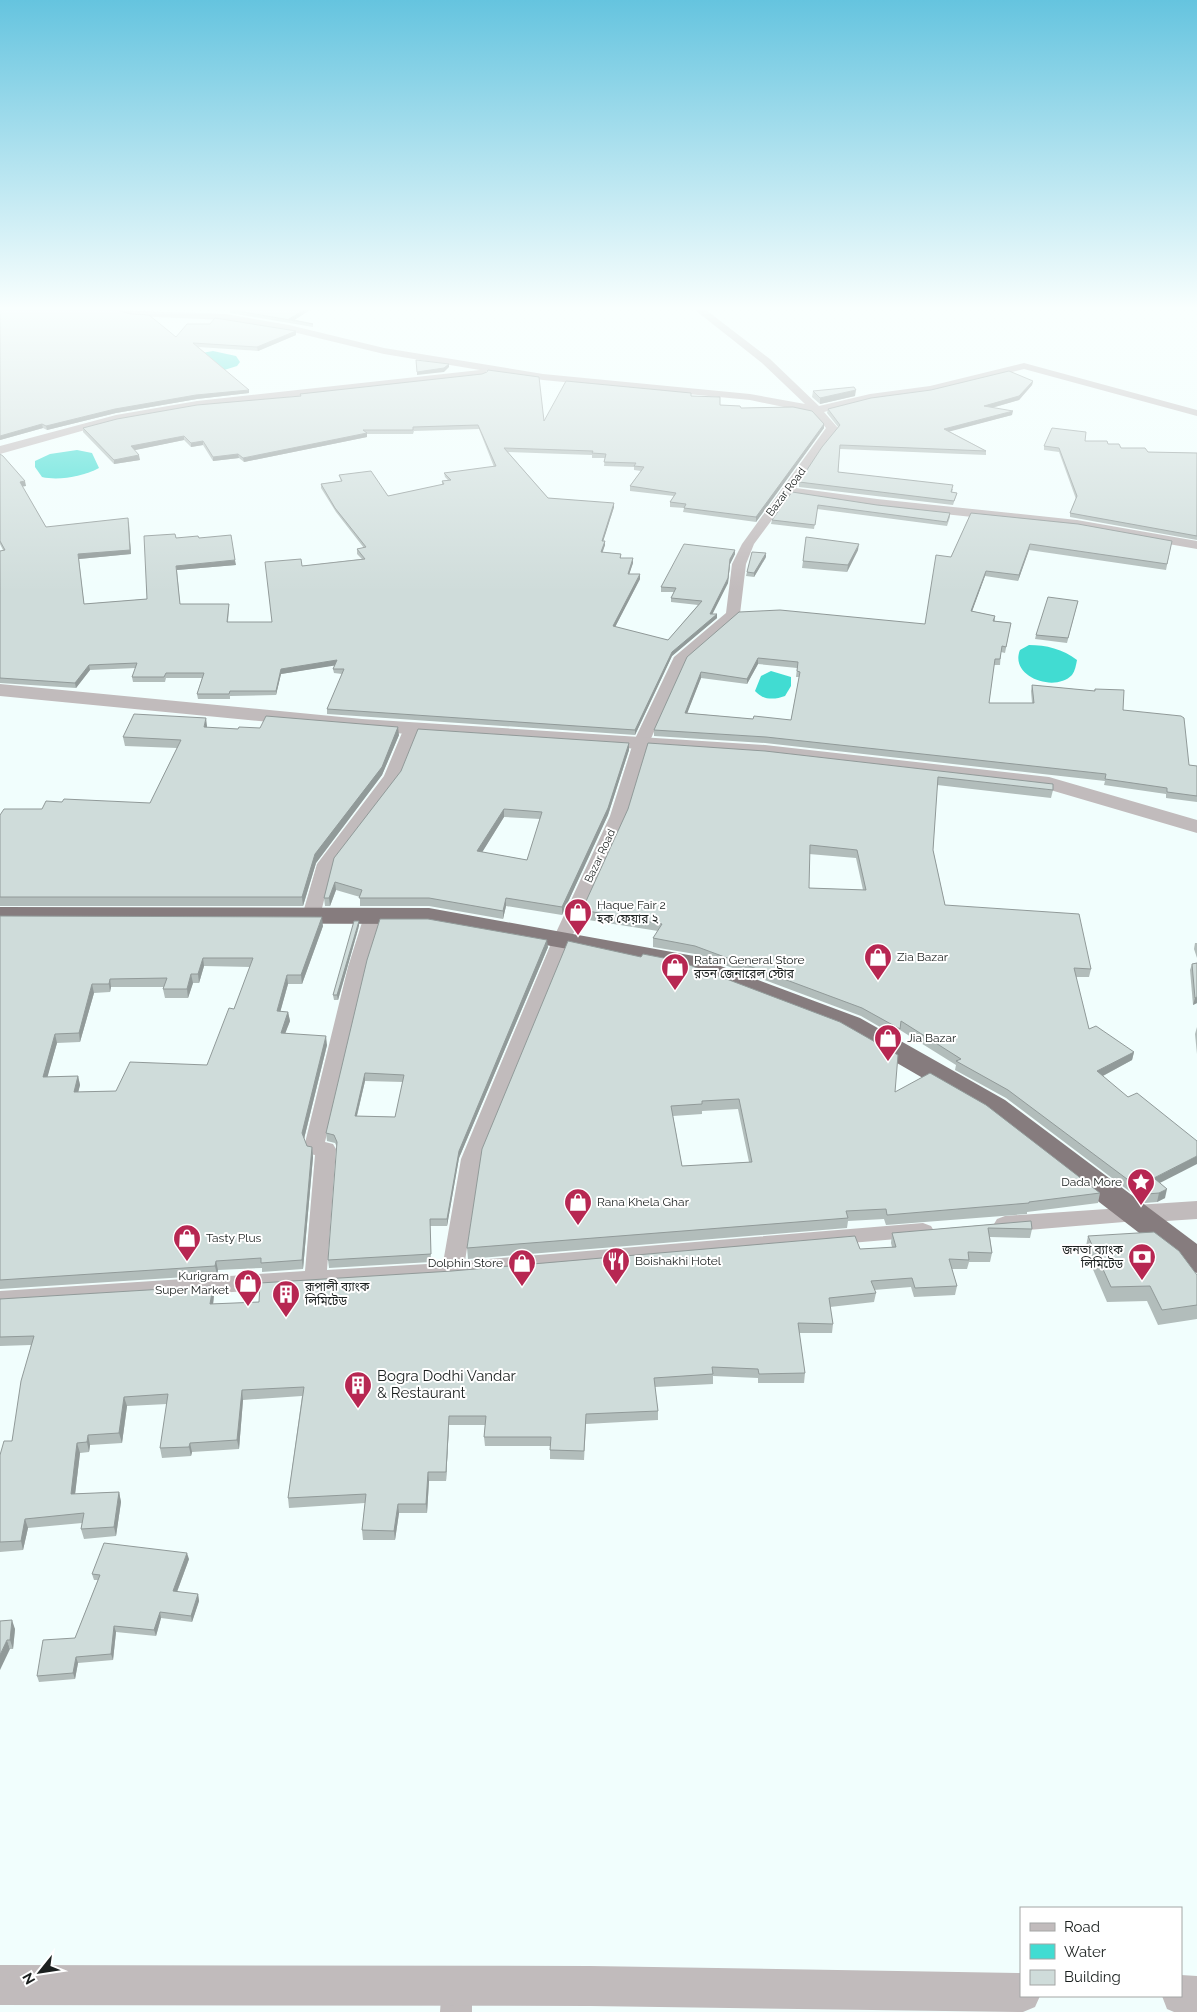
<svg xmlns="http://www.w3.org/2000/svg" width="1197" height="2012" font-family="Raleway,'Noto Sans Bengali',sans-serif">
<rect width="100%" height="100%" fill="#f1fefd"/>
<g fill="#41dcd2">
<polygon points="213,351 236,356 240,362 237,366 221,371 202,353"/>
<path d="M77 450 92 453 99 468C84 476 59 481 42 477L35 467V461L50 454Z"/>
<path d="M1029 645C1046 645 1063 649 1077 660 1076 665 1075 671 1072 675 1055 693 1009 677 1020 650Z"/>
<path d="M771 671 791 677V686L785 696C774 700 763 700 755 691L761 676Z"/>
</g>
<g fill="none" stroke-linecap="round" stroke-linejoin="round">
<g fill="#c1bbbc" fill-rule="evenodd">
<polygon points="111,310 226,314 289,325 384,348 543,374 750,394 805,404 762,363 695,310 706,310 770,359 819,406 870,394 930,386 1024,363 1197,410 1197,416 1024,369 930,392 870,400 824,412 838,428 820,450 796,488 877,499 1077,520 1197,541 1197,549 1077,528 877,507 791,494 754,544 746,564 740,614 685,662 649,743 626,816 571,939 481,1159 465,1261 923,1223 931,1226 934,1231 931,1236 453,1278 0,1307 0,1291 305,1271 315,1155 310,1154 305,1143 348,967 364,916 367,912 379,912 382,916 366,967 325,1142 333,1144 336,1149 327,1270 443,1263 461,1159 553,939 610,816 633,743 674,657 726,613 732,564 742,544 826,428 813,413 750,400 543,380 486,371 486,375 482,376 197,407 117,421 0,454 0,446 116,415 197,401 480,370 384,354 289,331 226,320 132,316"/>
<polygon points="412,723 420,728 400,777 333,865 320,916 317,920 305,920 302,916 317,864 384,776 404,728"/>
<polygon points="1136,1207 1144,1209 1147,1214 1144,1219 1136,1221 1005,1232 997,1229 994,1224 997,1219 1005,1216"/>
<polygon points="457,1971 468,1975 472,1986 472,2012 440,2012 442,1986 446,1975"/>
</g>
<g fill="#c1bbbc" fill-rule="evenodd">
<polygon points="0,684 362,719 765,745 1049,777 1197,820 1197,833 1047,789 765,757 362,731 0,696"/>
<polygon points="1197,1201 1197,1219 1136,1223 1126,1221 1122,1214 1126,1207 1136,1205"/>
<polygon points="0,1965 590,1966 1021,1973 1021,1996 1040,1996 1035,2007 1023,2012 590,2006 0,2005"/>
<polygon points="1181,1975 1197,1976 1197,2012 1174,2012 1167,2009 1162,1996 1181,1996"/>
</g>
<polygon fill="#867c7e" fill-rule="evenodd" points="0,907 429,908 694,956 860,1018 1005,1100 1197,1244 1197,1273 1186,1269 985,1114 840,1030 679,969 429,924 0,923"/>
</g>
<g fill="#b2bdbb" fill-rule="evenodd">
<polygon points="0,310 176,337 296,331 296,335 258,351 198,347 249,393 197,399 116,413 47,430 43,428 0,440"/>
<polygon points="230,310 310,310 293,320 313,324 313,327 230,313"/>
<polygon points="1033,381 1032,385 1019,400 992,408 1012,415 949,431 986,451 986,455 840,449 838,472 953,489 952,492 957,493 953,505 799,487 799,482 838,427 827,413 828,409"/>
<polygon points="813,391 855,396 820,404 812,397"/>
<polygon points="300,394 544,421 691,396 720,405 741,408 824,424 824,428 756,522 683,512 684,508 670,507 670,502 674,496 630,491 630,486 641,471 634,470 634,467 604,466 605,458 592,458 592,455 508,452 548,498 614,507 603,541 605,545 602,552 621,554 621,558 633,563 629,574 640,574 640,579 615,627 668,640 698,605 671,602 671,598 674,592 661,592 661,587 735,550 735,554 730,564 728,583 712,614 717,614 717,618 672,656 635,735 327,714 327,709 342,674 334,673 333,669 335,665 281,674 276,695 230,696 230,699 198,699 197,694 202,678 166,678 165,682 133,682 132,677 136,668 90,670 76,688 0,683 0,551 3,550 0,544 0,454 26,486 22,486 46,527 129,522 131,554 79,559 84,604 147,599 176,538 199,538 236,565 177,570 180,604 229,608 228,622 272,622 302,566 362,559 357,554 357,549 364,548 336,512 321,488 321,484 341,481 339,475 388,496 442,485 442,481 448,480 445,477 444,473 494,467 479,429 414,431 413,434 367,434 367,437 244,462 239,458 213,461 203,445 191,447 184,440 134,450 140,460 114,464 83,432 83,428 300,396"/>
<polygon points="1085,441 1108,444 1121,448 1148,452 1197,453 1197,540 1070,517 1070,513 1076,499 1059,452 1044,450 1044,446"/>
<polygon points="792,492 877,505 950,513 950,517 947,526 817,509 814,529 771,524 772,520"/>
<path d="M971 513 1172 541 1166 570 1029 550 1018 581 985 576 972 611 995 616V621L1011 623 1005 653 1001 652 1000 665H994L989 703H1032L1031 691 1032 685 1094 691 1095 689 1123 710 1189 765 1197 766V802L1166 798V794L1104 785 1105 781 765 743 654 736V730L687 657 925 624 951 557ZM758 664 797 668 796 677H799L791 720 753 719 687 713 701 678 747 684Z"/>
<polygon points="858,550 847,572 802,568 803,561"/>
<polygon points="766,557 754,577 746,576 747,572"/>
<polygon points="1078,601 1067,643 1035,639 1036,635"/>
<polygon points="207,726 207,728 238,729 399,735 382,775 316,863 303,906 0,906 0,815 42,809 150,803 177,748 125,746 123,737"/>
<path d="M648 743 1053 790 1051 798 937 785 933 850 945 905 1091 969 1089 977H1076L1089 1029 1134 1052 1132 1060 1103 1076 1160 1183 1165 1198 1157 1202 1145 1203 1006 1098 955 1070 956 1065 900 1030 899 1038 861 1016 695 954 653 947V938L658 931 582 919V910L628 809ZM809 854 856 858 863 890 809 888Z"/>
<path d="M629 750 608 815 562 915 506 906 503 919 429 906H360V897L336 890 330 906H325L324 898 334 858ZM504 817 540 819 527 860 482 852Z"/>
<path d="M0 916 323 926 302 984H288L280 1012H288L290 1021 285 1033 327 1045 304 1139 307 1146 312 1147 313 1157 303 1269 262 1272V1268L218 1270 217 1275 0 1289ZM204 966 250 967 234 1009 207 1065 116 1091 78 1092 80 1085 78 1076 47 1077 57 1043 80 1042 94 993 110 992 111 987H164L163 989 165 998H188L193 983H199Z"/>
<polygon points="359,926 338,1000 334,1000 333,995"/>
<path d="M568 941 895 1092 1100 1193 1098 1203 1027 1212V1214L886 1225 884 1219 848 1221 847 1228 468 1259 467 1248ZM738 1109 749 1162 682 1166 673 1116 702 1114V1111Z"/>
<polygon points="1195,943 1197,943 1197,958 1194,949"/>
<path d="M548 947 459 1158 447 1226H430L431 1262 329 1268 328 1260 337 1147 335 1143 327 1141 326 1133 367 960ZM365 1081 403 1082 395 1117 357 1116Z"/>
<polygon points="1197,963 1197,1003 1193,1005 1190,970 1192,964"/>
<polygon points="1197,1027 1197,1054 1195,1034"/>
<polygon points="1031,1221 1032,1229 1030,1238 990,1237 992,1253 990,1262 969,1262 967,1269 952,1269 957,1286 955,1295 914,1297 911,1287 874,1290 876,1293 874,1302 830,1307 833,1324 832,1333 799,1333 805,1373 804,1383 758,1383 758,1378 713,1376 713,1384 655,1387 658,1411 658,1420 586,1424 584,1460 550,1459 550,1446 485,1446 484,1437 485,1425 449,1425 446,1481 429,1481 427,1513 399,1513 395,1540 363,1540 362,1530 365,1503 289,1508 288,1498 302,1396 243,1400 239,1449 192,1452 191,1456 162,1458 160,1448 167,1404 127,1406 122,1443 90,1445 89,1452 80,1453 75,1494 119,1492 121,1502 116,1536 84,1539 81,1529 82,1523 28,1528 23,1550 0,1552 0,1455 12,1441 31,1345 0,1346 0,1299 213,1286 214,1295 213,1304 259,1302 892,1247 891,1243 892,1233"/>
<polygon points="1088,1236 1197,1275 1197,1319 1158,1325 1147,1301 1107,1302 1085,1251"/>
<polygon points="189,1559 177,1592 198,1594 199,1601 192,1622 161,1618 156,1636 116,1632 113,1660 78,1663 75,1679 39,1682 37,1676 75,1638 98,1580 94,1580 92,1574"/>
<polygon points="0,1621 15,1629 13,1649 10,1649"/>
</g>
<g fill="#919a99">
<polygon points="304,310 310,310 293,321 289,319"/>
<polygon points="296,331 296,335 258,351 257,347"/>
<polygon points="449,364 449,367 444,372 417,375 417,372"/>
<polygon points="1033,381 1032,385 1019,400 984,410 984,406"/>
<polygon points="249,390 249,393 197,399 116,413 47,430 46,426 115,409 196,395"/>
<polygon points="856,390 855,396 820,404 820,398"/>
<polygon points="1013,411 1012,415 944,433 944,429"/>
<polygon points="42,424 43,428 0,440 0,436"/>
<polygon points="824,424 824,428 756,522 756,517"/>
<polygon points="367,433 367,437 244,462 243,458"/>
<polygon points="184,436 184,440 131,451 131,446"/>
<polygon points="203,441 203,445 191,447 191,443"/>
<polygon points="238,454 239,458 213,461 213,457"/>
<polygon points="139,455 140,460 114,464 114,460"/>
<polygon points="25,481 26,486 21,487 20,482"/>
<polygon points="614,503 614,507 602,545 602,541"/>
<polygon points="128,518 131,554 79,559 78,554"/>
<polygon points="605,541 605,545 601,557 601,552"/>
<polygon points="859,544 858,550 847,572 848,565"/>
<polygon points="1030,544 1029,550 1018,581 1019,575"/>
<polygon points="735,550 735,554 730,564 728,583 710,619 710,614 730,559"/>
<polygon points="766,553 766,557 754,577 754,573"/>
<polygon points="633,558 633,563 628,578 628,574"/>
<polygon points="235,560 236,565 177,570 176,566"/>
<polygon points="986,571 985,576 970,617 971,611"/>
<polygon points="640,574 640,579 613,631 613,626"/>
<polygon points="717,614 717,618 672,656 635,735 635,730 672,652"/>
<polygon points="758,658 758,664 747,684 747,679"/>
<polygon points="337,660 338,665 281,674 276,695 276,691 281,669"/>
<polygon points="89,665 90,670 76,688 75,683"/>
<polygon points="701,672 701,678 685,719 685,713"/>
<polygon points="206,718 207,726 205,735 204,727"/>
<polygon points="398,727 399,735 382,775 316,863 303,906 302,897 315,854"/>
<polygon points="629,743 629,750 608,815 562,915 562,907"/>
<polygon points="504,809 504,817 478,859 477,851"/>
<polygon points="335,882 336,890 330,906 329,898"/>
<polygon points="506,898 506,906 503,919 503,911"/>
<polygon points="322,917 323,926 302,984 301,975"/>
<polygon points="359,921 359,926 338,1000 337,995"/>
<polygon points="547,940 548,947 459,1158 447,1226 447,1219 459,1151"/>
<polygon points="203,958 204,966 199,983 198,974"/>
<polygon points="191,974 193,983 188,998 187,989"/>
<polygon points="287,975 288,984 278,1020 277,1011"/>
<polygon points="110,979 111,987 110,992 109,984"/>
<polygon points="92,984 94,993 80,1042 79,1033"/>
<polygon points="1197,997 1197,1003 1193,1005 1195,998"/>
<polygon points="288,1012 290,1021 282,1042 281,1033"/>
<polygon points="55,1034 57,1043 45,1086 43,1077"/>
<polygon points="326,1036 327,1045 303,1143 302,1133"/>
<polygon points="1134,1052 1132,1060 1095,1080 1097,1071"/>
<polygon points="365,1073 365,1081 355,1123 355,1116"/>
<polygon points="78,1076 80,1085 76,1101 74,1092"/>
<polygon points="312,1147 313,1157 303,1269 302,1260"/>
<polygon points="1197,1156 1197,1164 1152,1187 1154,1178"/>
<polygon points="1167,1189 1165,1198 1157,1202 1159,1193"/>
<polygon points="216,1261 218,1270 217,1275 215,1266"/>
<polygon points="213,1286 214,1295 212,1314 210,1304"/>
<polygon points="242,1390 243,1400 239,1449 237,1440"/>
<polygon points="124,1397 127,1406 122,1443 119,1433"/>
<polygon points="449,1416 449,1425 446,1481 446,1472"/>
<polygon points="88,1435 90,1445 89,1452 87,1442"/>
<polygon points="77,1443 80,1453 74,1503 71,1494"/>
<polygon points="190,1443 192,1452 191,1456 189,1447"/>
<polygon points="428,1472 429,1481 427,1513 426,1504"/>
<polygon points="119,1492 121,1502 116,1536 114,1527"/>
<polygon points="398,1504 399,1513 395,1540 394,1531"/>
<polygon points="25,1519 28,1528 23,1550 21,1541"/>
<polygon points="187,1553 189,1559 175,1597 173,1591"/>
<polygon points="198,1594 199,1601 192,1622 191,1616"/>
<polygon points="160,1612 161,1618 156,1636 154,1630"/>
<polygon points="12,1620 15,1629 13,1649 10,1640"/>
<polygon points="114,1626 116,1632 113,1660 111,1654"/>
<polygon points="7,1640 10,1649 0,1670 0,1655"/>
<polygon points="76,1657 78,1663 75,1679 73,1673"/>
</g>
<g fill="#cfdcda" stroke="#919a99" fill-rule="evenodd">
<polygon points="0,310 117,310 131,314 149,315 176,337 187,324 210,324 215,318 296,331 257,347 193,343 249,390 196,395 115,409 46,426 42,424 0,436"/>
<polygon points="232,310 304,310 289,319 313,324"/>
<polygon points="416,360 449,364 444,368 417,372"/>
<polygon points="488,370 539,377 544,421 566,381 691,393 691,396 720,397 720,405 740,406 741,408 793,407 812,411 824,424 756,517 684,508 686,504 670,502 676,493 630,486 644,467 634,466 636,463 604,462 606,454 592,453 593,451 504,448 548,498 614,503 602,541 605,541 601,552 621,554 620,558 633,558 628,574 640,574 613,626 668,640 702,601 671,598 676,588 661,587 684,544 735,550 730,559 728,578 710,614 717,614 672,652 635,730 327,709 344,669 333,669 337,660 281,669 276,691 230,691 229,694 197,694 204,673 166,673 164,677 132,677 137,663 89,665 75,683 0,678 0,551 5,550 0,541 0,454 3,456 25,481 20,482 46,527 128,518 130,550 78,554 84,604 147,599 144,536 175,534 176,538 198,536 199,538 231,535 235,560 176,566 180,604 229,604 227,622 272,622 265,562 301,559 302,566 365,559 357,549 366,547 335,508 321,484 342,481 339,475 371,471 388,496 444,484 442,481 451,480 444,473 496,466 478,425 413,427 413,430 363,430 367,433 243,458 238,454 213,457 203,441 191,443 184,436 131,446 139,455 114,460 83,428 117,419 197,405 301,396 300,394 482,374 487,372"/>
<polygon points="1009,371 1033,381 1019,396 984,406 1013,411 944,429 986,451 840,445 838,472 953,485 951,492 957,493 954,501 799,482 822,447 840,425 828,409 871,398 931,390"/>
<polygon points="854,387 856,390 820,398 813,391"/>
<polygon points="1052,428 1086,432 1085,441 1107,441 1108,444 1119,444 1121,448 1145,448 1148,452 1197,453 1197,536 1070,513 1077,496 1059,448 1044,446"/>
<polygon points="792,492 877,505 950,513 947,522 818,505 815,525 772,520"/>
<path d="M971 513 1078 524 1172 541 1167 564 1030 544 1019 575 986 571 971 611 995 616 993 621 1011 623 1006 647 1002 646 1000 659H995L989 703H1034L1032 685 1095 691V689L1124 690 1123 710 1181 716 1184 718 1189 765 1197 766V796L1167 792V788L1105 779 1106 774 766 737 654 730 687 657 739 612 780 610 925 624 936 555 951 557ZM758 658 798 662 797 671 800 672 791 720 754 716 753 719 685 713 701 672 747 679Z"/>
<polygon points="806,537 859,544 848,565 803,561"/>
<polygon points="752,552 766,553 754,573 747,572"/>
<polygon points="1048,597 1078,601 1068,638 1036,635"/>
<polygon points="134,714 206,718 204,727 238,729 239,727 260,728 266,716 398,727 382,767 315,854 302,897 0,897 0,815 4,809 42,809 46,801 62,802 64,799 150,803 181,740 123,737"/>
<path d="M418 729 629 743 608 808 562 907 506 898 503 911 429 898H359L362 890 335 882 329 898H324L334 858 401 771ZM504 809 542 812 527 860 477 851Z"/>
<path d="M648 743 765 751 1053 784V790L938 777 933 850 945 905 1079 914 1091 969 1074 968 1089 1029 1096 1026 1134 1052 1097 1071 1128 1097 1137 1093 1197 1141V1156L1154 1178 1167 1189 1159 1193 1147 1194 1008 1090 956 1061 961 1059 901 1021 900 1029 862 1008 695 946 653 938 662 924 582 910 628 809ZM810 845 857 850 866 890 809 888Z"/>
<path d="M0 916 322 917 301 975H287L277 1011 288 1012 281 1033 326 1036 302 1133 307 1146 312 1147 302 1260 261 1263V1258L216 1261 215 1266 0 1280ZM203 958H253L234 1009 229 1008 207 1065 130 1062 116 1091 74 1092 78 1076 43 1077 55 1034 79 1033 92 984H109L110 979 167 978 163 989H187L191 974H198Z"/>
<path d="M380 919H428L547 940 459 1151 447 1219H430L431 1254 328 1260 337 1142 334 1135 326 1133 367 960ZM365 1073 404 1075 395 1117 355 1116Z"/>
<polygon points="354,921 359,921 337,995 333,995"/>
<path d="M568 941 641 957 643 954 679 961 840 1022 898 1055 895 1092 930 1073 986 1105 1100 1193 1029 1202V1203L887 1215 886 1209 846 1211 848 1218 467 1248 482 1149ZM739 1099 752 1162 682 1166 671 1106 702 1104V1101Z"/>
<polygon points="1197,963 1197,997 1195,998 1192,964"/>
<polygon points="1031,1221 1032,1229 988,1228 992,1253 968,1252 969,1260 949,1259 957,1286 915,1288 912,1278 871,1281 876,1293 829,1298 833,1324 798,1323 805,1373 759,1374 758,1369 712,1367 713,1374 654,1378 658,1411 586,1414 584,1451 550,1450 551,1437 484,1437 486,1416 449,1416 446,1472 428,1472 426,1504 398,1504 394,1531 362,1530 366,1494 288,1498 304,1387 242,1390 237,1440 190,1443 189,1447 160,1448 168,1394 124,1397 119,1433 88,1435 87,1442 77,1443 71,1494 119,1492 114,1527 81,1529 84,1513 25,1519 21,1541 0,1542 0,1455 4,1441 12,1441 21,1381 34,1336 0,1337 0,1299 213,1286 210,1304 259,1302 260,1283 452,1271 855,1236 860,1249 896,1247 892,1233"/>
<polygon points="1154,1232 1179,1251 1197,1275 1197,1305 1162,1310 1150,1286 1111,1287 1088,1236"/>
<polygon points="104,1543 187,1553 173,1591 198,1594 191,1616 160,1612 154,1630 114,1626 111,1654 76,1657 73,1673 37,1676 43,1640 75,1638 100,1575 92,1574"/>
<polygon points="12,1620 10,1640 7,1640 0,1655 0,1621"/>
</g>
<linearGradient id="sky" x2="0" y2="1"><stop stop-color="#65c4df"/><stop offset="0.52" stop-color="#f9fffe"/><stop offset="1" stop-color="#f9fffe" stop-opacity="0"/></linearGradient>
<rect width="1197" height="592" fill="url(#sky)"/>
<defs>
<g id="shop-pin" transform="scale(1.4375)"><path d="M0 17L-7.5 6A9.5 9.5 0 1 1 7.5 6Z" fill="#b72752" stroke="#fff"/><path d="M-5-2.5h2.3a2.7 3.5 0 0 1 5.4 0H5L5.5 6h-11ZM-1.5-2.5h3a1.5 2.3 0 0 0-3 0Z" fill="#fff"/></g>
<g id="sight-pin" transform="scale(1.4375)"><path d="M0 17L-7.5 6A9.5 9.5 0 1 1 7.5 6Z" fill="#b72752" stroke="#fff"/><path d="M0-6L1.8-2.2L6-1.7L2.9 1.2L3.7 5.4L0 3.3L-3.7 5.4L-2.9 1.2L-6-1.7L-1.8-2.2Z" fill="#fff"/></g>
<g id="bank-pin" transform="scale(1.4375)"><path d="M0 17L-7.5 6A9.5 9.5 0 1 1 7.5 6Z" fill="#b72752" stroke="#fff"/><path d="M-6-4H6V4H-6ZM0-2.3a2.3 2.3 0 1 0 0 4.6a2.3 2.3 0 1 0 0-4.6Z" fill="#fff"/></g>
<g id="restaurant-pin" transform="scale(1.4375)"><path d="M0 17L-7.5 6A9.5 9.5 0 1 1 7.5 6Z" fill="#b72752" stroke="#fff"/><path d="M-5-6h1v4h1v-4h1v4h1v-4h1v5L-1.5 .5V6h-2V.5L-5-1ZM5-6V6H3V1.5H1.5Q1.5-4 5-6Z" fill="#fff"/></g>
<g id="building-pin" transform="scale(1.4375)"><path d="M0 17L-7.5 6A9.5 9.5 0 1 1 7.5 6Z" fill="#b72752" stroke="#fff"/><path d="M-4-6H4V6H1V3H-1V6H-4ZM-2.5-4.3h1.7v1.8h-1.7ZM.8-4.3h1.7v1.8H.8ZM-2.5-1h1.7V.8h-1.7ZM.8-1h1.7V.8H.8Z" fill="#fff"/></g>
</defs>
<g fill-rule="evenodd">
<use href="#shop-pin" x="578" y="912"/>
<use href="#shop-pin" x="878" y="957"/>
<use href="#shop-pin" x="675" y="967"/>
<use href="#shop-pin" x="888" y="1038"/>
<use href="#sight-pin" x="1141" y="1182"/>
<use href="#shop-pin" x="578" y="1202"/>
<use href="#shop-pin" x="187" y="1238"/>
<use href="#bank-pin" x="1142" y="1257"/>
<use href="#restaurant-pin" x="616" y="1261"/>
<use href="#shop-pin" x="522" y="1263"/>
<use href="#shop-pin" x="248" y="1283"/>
<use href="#building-pin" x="286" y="1294"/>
<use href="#building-pin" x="358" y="1385"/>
</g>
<g text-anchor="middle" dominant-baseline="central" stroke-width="4" stroke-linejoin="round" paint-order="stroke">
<g font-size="11" fill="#1b201f" stroke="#fff">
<text transform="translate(786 492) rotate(-53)">Bazar Road</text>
<text transform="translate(600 856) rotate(-65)">Bazar Road</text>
</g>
<g font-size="12" fill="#1b201f" stroke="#fff" text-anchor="start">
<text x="597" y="905">Haque Fair 2<tspan x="597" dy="14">হক ফেয়ার ২</tspan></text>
<text x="897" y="957">Zia Bazar</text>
<text x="694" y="960">Ratan General Store<tspan x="694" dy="14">রতন জেনারেল স্টোর</tspan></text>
<text x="907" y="1038">Jia Bazar</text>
<text x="1122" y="1182" text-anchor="end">Dada More</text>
<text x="597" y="1202">Rana Khela Ghar</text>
<text x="206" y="1238">Tasty Plus</text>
<text x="1123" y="1250" text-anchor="end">জনতা ব্যাংক<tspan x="1123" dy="14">লিমিটেড</tspan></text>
<text x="635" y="1261">Boishakhi Hotel</text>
<text x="503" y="1263" text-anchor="end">Dolphin Store</text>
<text x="229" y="1276" text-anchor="end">Kurigram<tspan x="229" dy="14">Super Market</tspan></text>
<text x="305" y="1287">রূপালী ব্যাংক<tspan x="305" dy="14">লিমিটেড</tspan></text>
</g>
<g font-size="15" fill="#1b201f" stroke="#fff" text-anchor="start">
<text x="377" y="1376">Bogra Dodhi Vandar<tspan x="377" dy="17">&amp; Restaurant</tspan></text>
</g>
</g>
<rect x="1020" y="1907" width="162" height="90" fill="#ffffff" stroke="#a4a6a5"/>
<rect x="1030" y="1923" width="25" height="8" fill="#c1bbbc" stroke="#a4a6a5"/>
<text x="1064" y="1932" font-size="15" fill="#1b201f">Road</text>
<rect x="1030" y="1944" width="25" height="15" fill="#41dcd2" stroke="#a4a6a5"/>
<text x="1064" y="1957" font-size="15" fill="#1b201f">Water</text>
<rect x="1030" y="1970" width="25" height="15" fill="#cfdcda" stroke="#a4a6a5"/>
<text x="1064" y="1982" font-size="15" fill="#1b201f">Building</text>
<g transform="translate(40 1972) rotate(240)" stroke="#ffffff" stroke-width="4" paint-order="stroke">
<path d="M0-4L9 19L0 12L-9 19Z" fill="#1b201f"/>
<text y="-8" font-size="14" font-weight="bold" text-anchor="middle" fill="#1b201f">N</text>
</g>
</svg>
